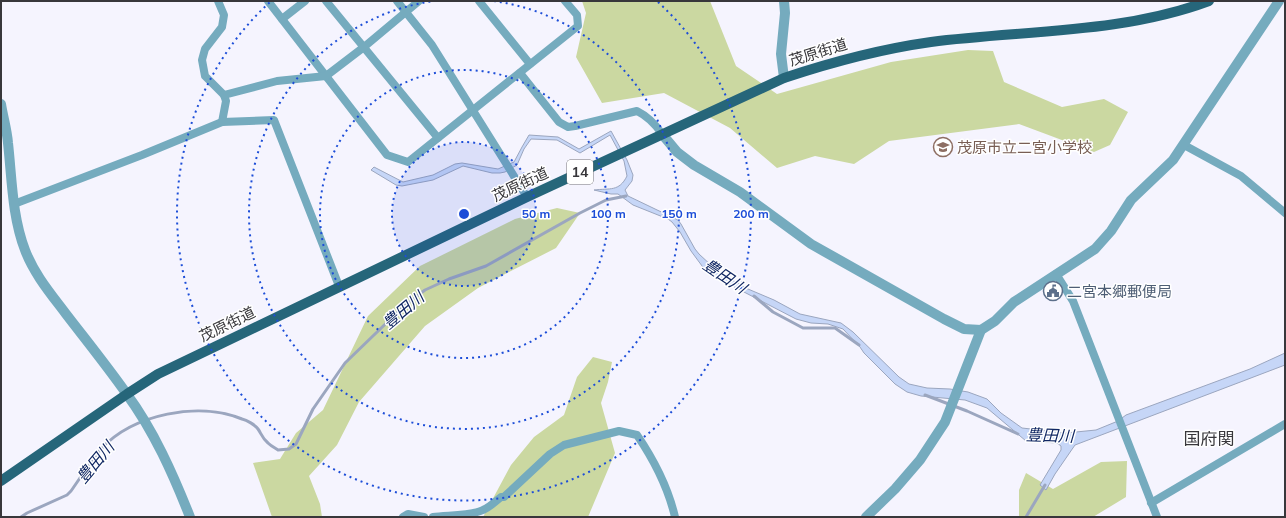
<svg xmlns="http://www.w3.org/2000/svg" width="1286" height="518" font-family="Mulish,'Noto Sans JP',sans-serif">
<rect width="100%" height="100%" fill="#f5f4fe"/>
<g fill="#cbd8a1">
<polygon points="582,1 710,1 736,66 777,94 891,62 968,50 993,51 1004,82 1062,107 1104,99 1128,112 1110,145 1094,152 1019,124 889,141 854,164 815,156 777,168 730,128 664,93 602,103 576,57 586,13"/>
<polygon points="557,208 580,213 556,248 478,288 425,326 359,402 337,445 309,476 320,504 322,517 272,517 253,463 280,459 296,433 323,410 368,316 420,266 515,219"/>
<polygon points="593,357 612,362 608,382 601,403 615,453 588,517 483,517 511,465 534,437 564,415 577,377"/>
<polygon points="1127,461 1126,497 1093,517 1019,517 1019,490 1026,473 1053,489 1101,462"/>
</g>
<path fill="#c6d6f7" stroke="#9ba6bf" d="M611 131 627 160 633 175 632 181 625 190 628 196 678 220 681 224 695 249 699 254 713 267 725 276 748 289 774 300 800 314 841 323 853 332 899 377 909 384 927 388 950 389 968 392 987 399 1001 413 1022 428 1066 433 1096 430 1118 421 1126 415 1250 369 1285 353V365L1075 445 1055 474 1046 490 1040 485 1061 450V446L1057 443 1026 441 987 408 965 400 921 396 907 392 895 384 864 353 860 347 843 329 828 324 811 323 796 319 717 278 705 270 691 251 680 232 672 222 668 219 633 205 618 194H611L594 190C610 188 619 192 627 176L624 161 610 135 580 153 557 140 531 139 524 149 517 165 505 172 500 173H492L463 166 433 180 402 186 396 185 371 170 374 167 403 182 433 175 455 164 462 163 498 169 514 162 522 147 529 135 558 137 579 149Z"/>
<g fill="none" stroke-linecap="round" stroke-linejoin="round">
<g stroke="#9ba6bf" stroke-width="3">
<polyline points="754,296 773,312 803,328 835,328 859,345"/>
<polyline points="925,395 967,411 1018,434"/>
<path d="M21 517 27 513 67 495 71 491C81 477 90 462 101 449 133 414 199 401 242 419 247 420 255 425 258 429 261 433 262 438 268 443 271 446 275 448 278 450L289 449 296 444 313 409 345 363 405 305 425 290 449 279 486 266 580 213 606 200 626 196"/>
<polyline points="1026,517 1045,485"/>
</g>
<g stroke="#75abbe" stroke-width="8">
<polyline points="218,1 224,15 222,27 205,49 202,60 205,76 224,95 226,101 222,122"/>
<polyline points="268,1 387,155 408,162 578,26 577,15 565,1"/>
<polyline points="326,1 438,138"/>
<polyline points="397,1 432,45 527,197"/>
<polyline points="479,1 530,64"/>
<polyline points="282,19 305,1"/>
<path d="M520 73 559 122 568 127 575 126 637 111C647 116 656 125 662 134"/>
<polyline points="224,95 277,81 326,76 364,47 419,1"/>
<polyline points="1184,145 1241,176 1285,213"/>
<polyline points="14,204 142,155 222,122 274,120 339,286"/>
<polyline points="1056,274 1073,301 1157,517"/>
<polyline points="1151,503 1285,424"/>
<polyline points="403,517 408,514 424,517"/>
<path d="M433 517C447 515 471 516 483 510 490 507 496 501 501 497H504L550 454 564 445 619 431 637 435C654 460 668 487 675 517"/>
</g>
<g stroke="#75abbe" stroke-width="10">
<polyline points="784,1 785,13 781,54 784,78"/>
<path d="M1 104C3 117 7 130 8 143 12 179 12 216 25 250 34 274 51 294 66 314 86 340 107 366 126 393 154 431 173 474 190 517"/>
<polyline points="662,134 677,152 694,165 740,192 811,244 944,319 964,329 981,330"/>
<polyline points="866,517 895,489 920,460 945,422 981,330 995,321 1014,302 1095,249 1111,231 1131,200 1173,160 1279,1"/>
</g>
<path stroke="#26667a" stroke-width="10" d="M1 481 127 394 158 374 527 197 784 78C832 62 881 49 931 42 1024 30 1120 34 1209 1"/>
</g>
<circle cx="464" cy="214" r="72" fill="#1d4ed8" fill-opacity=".12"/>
<g fill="none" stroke="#1d4ed8" stroke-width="2" stroke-dasharray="2 4">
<circle cx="464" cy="214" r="72"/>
<circle cx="464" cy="214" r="144"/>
<path d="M494 1A215 215 0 1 1 434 1"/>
<path d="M658 2A287 287 0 1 1 270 2"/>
</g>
<defs>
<g id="school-ring" transform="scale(1)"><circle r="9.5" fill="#fff" stroke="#8d6e63" stroke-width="1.5"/><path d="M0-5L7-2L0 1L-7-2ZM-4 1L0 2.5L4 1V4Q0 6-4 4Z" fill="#8d6e63"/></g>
<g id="civic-ring" transform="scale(1)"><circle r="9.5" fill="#fff" stroke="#5c6f8a" stroke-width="1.5"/><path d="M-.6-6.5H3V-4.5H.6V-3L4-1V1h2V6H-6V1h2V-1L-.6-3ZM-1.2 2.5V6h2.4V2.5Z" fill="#5c6f8a"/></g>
</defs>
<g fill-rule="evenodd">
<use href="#school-ring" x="943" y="147"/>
<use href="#civic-ring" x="1053" y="291"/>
</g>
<g text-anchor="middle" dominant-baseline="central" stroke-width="3" stroke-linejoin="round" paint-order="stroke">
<rect fill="#fff" stroke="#747376" stroke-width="1" x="567" y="160" width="26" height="24" rx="3"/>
<g font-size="14" font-weight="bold" fill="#38373b">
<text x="580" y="172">14</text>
</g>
<g font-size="15" fill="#38373b" stroke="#fff">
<text transform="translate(818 52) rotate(-17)">茂原街道</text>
<text transform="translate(520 184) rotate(-25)">茂原街道</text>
<text transform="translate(227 324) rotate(-26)">茂原街道</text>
</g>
<g font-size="15" fill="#785e54" stroke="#fff" text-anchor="start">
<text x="957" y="147">茂原市立二宮小学校</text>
</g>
<g font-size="15" fill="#4e5e75" stroke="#fff" text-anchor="start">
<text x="1067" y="291">二宮本郷郵便局</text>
</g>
<g font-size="16" font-style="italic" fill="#102763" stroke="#fff">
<text transform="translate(725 276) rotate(34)">豊田川</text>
<text transform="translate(403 310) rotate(-40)">豊田川</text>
<text transform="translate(1050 435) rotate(2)">豊田川</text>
<text transform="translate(95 462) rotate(-50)">豊田川</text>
</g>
<g font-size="17" fill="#38373b" stroke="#fff">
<text x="1209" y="438">国府関</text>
</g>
</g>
<circle cx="464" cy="214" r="6" fill="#1d4ed8" stroke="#fff" stroke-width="2"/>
<g font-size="12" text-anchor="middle" font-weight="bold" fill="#1d4ed8" stroke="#fff" stroke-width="3" stroke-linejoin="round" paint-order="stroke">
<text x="536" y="218">50 m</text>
<text x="608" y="218">100 m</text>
<text x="679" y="218">150 m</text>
<text x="751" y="218">200 m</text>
</g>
<rect width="1286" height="518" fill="none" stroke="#38373b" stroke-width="4"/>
</svg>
